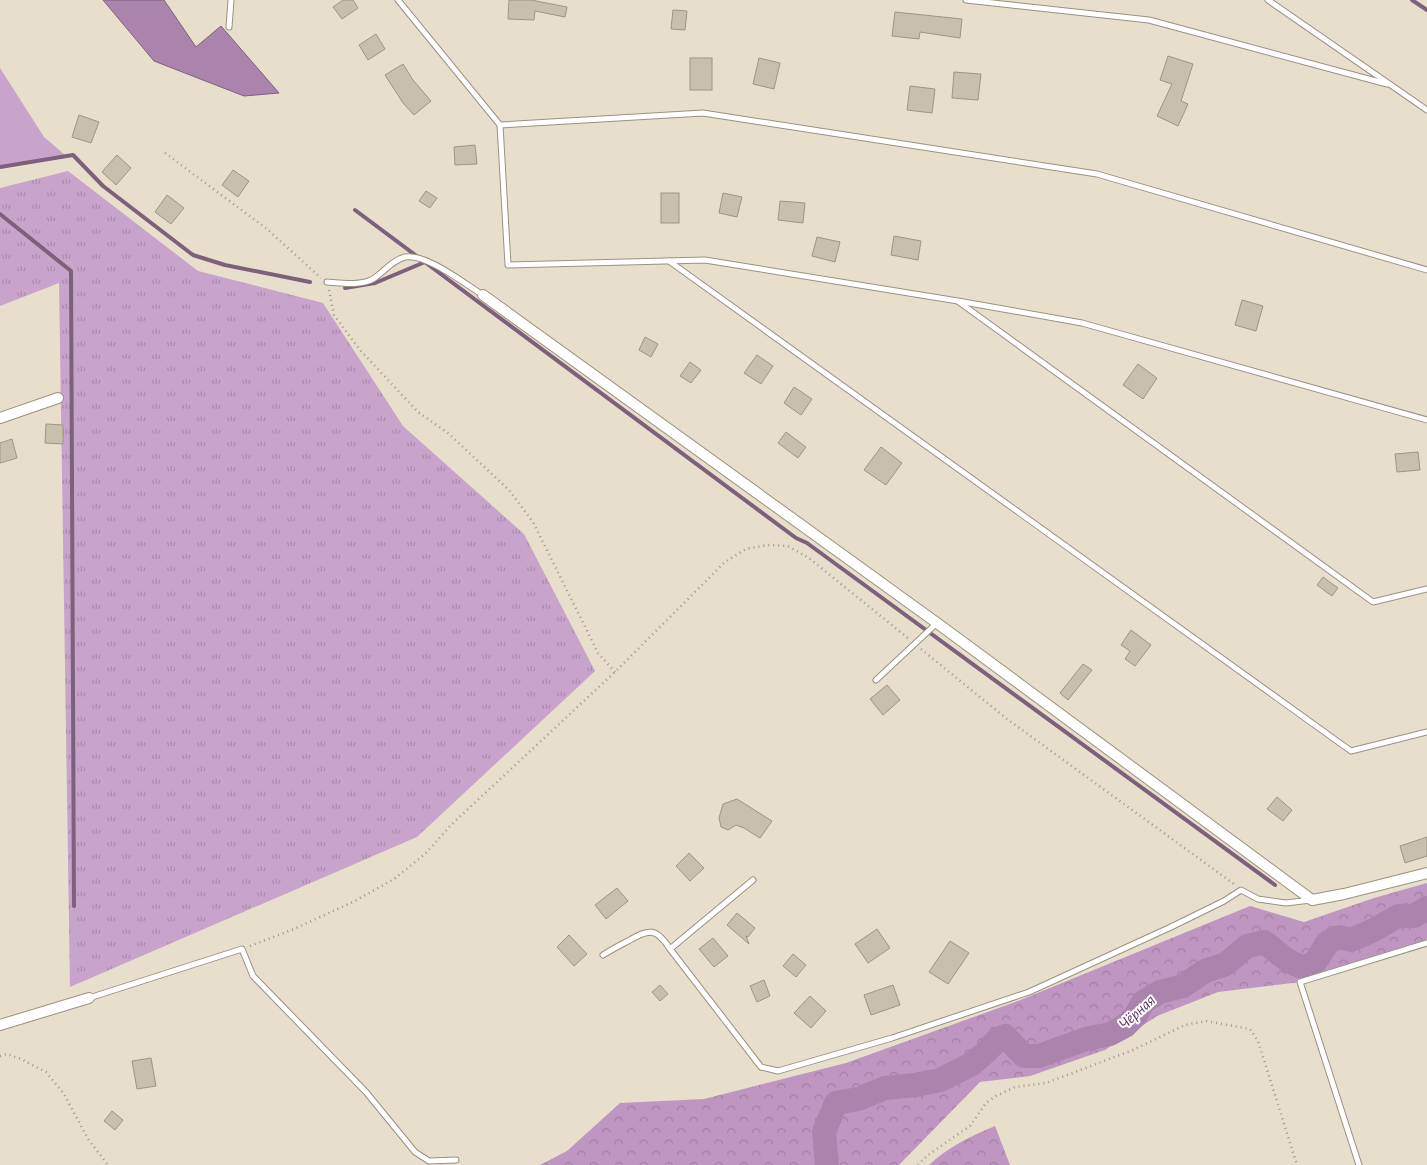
<svg xmlns="http://www.w3.org/2000/svg" width="1427" height="1165" font-family="'Alegreya Sans',sans-serif">
<defs>
<pattern id="grass-tufts" width="24" height="20" patternUnits="userSpaceOnUse" patternTransform="scale(1.25)"><rect width="24" height="20" fill="#c8a3cb"/><path d="M3 7l-1-3M5 7V3M7 7l1-3M15 17l-1-3M17 17v-4M19 17l1-3" fill="none" stroke="#ab8bad"/></pattern>
<pattern id="forest-crowns" width="20" height="18" patternUnits="userSpaceOnUse" patternTransform="scale(1.25)"><rect width="20" height="18" fill="#be96c1"/><path d="M2 6a3 3 0 1 1 6 0M12 15a3 3 0 1 1 6 0" fill="none" stroke="#a280a4"/></pattern>
</defs>
<rect width="100%" height="100%" fill="#e7dfcb"/>
<polygon fill="url(#grass-tufts)" points="68,171 198,271 323,303 403,426 524,534 595,671 417,837 70,987 59,283 0,306 0,188"/>
<g fill="url(#forest-crowns)">
<polygon points="1427,883 1427,943 1300,982 1218,992 1157,1016 1105,1050 1030,1076 980,1082 899,1165 540,1165 567,1151 620,1103 704,1099 846,1063 1018,1001 1250,906 1304,922 1374,898"/>
<path d="M995 1126 1010 1165H929C948 1147 971 1136 995 1126Z"/>
</g>
<polygon fill="#c8a3cb" points="0,68 44,137 65,155 0,169"/>
<polygon fill="#ab84ae" stroke="#7d617c" points="103,0 164,0 196,47 221,26 279,93 244,96 154,61"/>
<g fill="none" stroke-linecap="round" stroke-linejoin="round">
<g stroke="#7d617c" stroke-width="4">
<polyline points="1412,0 1427,10"/>
<polyline points="0,167 73,155 103,186 193,255 225,265 310,282"/>
<polyline points="355,210 418,257"/>
<polyline points="0,214 71,271 74,906"/>
<polyline points="426,263 796,538 807,543 1275,885"/>
<polyline points="345,288 375,283 425,262"/>
</g>
<path stroke="#ab84ae" stroke-width="24" d="M827 1165 824 1132 836 1103 858 1099 885 1088 916 1085 940 1080 972 1064 986 1052 998 1039 1005 1036 1024 1056H1039L1086 1039 1110 1034 1125 1026 1136 1015 1143 1002 1160 992 1183 986 1205 971 1226 964 1247 946 1264 942C1280 953 1286 963 1306 968L1316 961 1328 942 1340 937 1351 940 1374 930 1398 916H1414L1427 908"/>
</g>
<g fill="#c7c0ac" stroke="#9e9683">
<polygon points="343,0 353,0 358,8 342,19 333,7"/>
<polygon points="509,0 531,0 567,7 565,17 535,11 534,20 508,19"/>
<polygon points="673,10 687,11 685,30 671,29"/>
<polygon points="895,12 962,19 960,38 920,32 919,39 892,36"/>
<polygon points="376,34 385,49 368,60 359,45"/>
<polygon points="1168,56 1193,64 1181,101 1188,104 1178,126 1157,116 1172,84 1160,80"/>
<rect x="690" y="58" width="22" height="32"/>
<polygon points="759,58 780,63 774,89 753,84"/>
<polygon points="403,64 413,80 431,101 414,115 403,103 385,75"/>
<polygon points="954,72 981,74 978,100 952,98"/>
<polygon points="910,86 935,89 932,113 907,110"/>
<polygon points="79,115 99,122 91,143 72,137"/>
<polygon points="475,145 477,164 455,165 454,147"/>
<polygon points="117,155 131,168 116,185 102,172"/>
<polygon points="233,170 249,181 238,197 222,185"/>
<polygon points="426,191 437,198 430,208 419,201"/>
<rect x="661" y="193" width="18" height="30"/>
<polygon points="723,193 742,197 737,217 719,213"/>
<polygon points="167,195 184,208 171,224 155,212"/>
<polygon points="780,201 805,203 803,223 778,220"/>
<polygon points="894,236 921,241 918,260 891,255"/>
<polygon points="817,237 840,242 835,262 812,256"/>
<polygon points="1242,300 1263,306 1256,331 1235,325"/>
<polygon points="645,337 658,344 651,357 639,350"/>
<polygon points="757,355 773,366 761,384 744,373"/>
<polygon points="690,362 701,370 691,383 680,376"/>
<polygon points="1138,364 1157,378 1143,399 1123,385"/>
<polygon points="794,387 812,399 801,415 784,403"/>
<polygon points="46,424 63,425 63,444 45,443"/>
<polygon points="786,432 806,447 798,458 778,443"/>
<polygon points="12,439 17,458 0,463 0,443"/>
<polygon points="881,447 902,463 886,485 864,470"/>
<polygon points="1418,452 1420,470 1397,472 1395,454"/>
<polygon points="1323,577 1338,588 1332,596 1317,585"/>
<polygon points="1131,630 1151,645 1135,666 1125,659 1130,651 1121,645"/>
<polygon points="1083,664 1092,670 1068,700 1060,693"/>
<polygon points="887,685 900,700 883,715 870,699"/>
<polygon points="1277,797 1292,810 1283,821 1267,809"/>
<polygon points="737,799 772,821 760,838 744,828 736,825 728,830 721,827 719,818 723,804"/>
<polygon points="1427,837 1427,856 1405,863 1400,846"/>
<polygon points="689,853 704,868 690,881 676,866"/>
<polygon points="617,888 628,901 606,919 595,905"/>
<polygon points="737,913 755,928 748,937 746,936 749,944 727,925"/>
<polygon points="877,929 890,948 868,963 855,944"/>
<polygon points="569,935 587,954 574,966 557,947"/>
<polygon points="713,938 728,956 714,967 699,949"/>
<polygon points="950,941 969,953 948,984 929,972"/>
<polygon points="793,954 806,965 796,977 783,966"/>
<polygon points="764,980 770,996 757,1002 750,986"/>
<polygon points="660,985 668,994 660,1001 652,992"/>
<polygon points="893,985 900,1005 871,1015 864,995"/>
<polygon points="810,996 826,1011 811,1028 794,1013"/>
<polygon points="151,1058 156,1086 137,1089 132,1061"/>
<polygon points="112,1111 123,1120 115,1130 104,1121"/>
</g>
<g fill="none" stroke-linecap="round" stroke-linejoin="round">
<g stroke="#9a927f" stroke-width="7">
<g id="lane">
<polyline points="398,0 500,125 508,265 705,260 958,301 1082,323 1427,420"/>
<polyline points="966,0 1149,20 1387,84"/>
<polyline points="1268,0 1427,110"/>
<polyline points="229,27 231,0"/>
<polyline points="500,125 703,113 1097,174 1427,270"/>
<polyline points="669,261 1351,751 1427,732"/>
<path d="M327 282C341 283 360 286 373 279 383 273 392 260 405 257 426 253 465 284 483 295"/>
<polyline points="959,302 1373,602 1427,589"/>
<polyline points="876,680 937,623"/>
<polyline points="670,949 753,880"/>
<path d="M603 955C611 950 620 945 628 941 649 929 656 927 670 949L761 1067 778 1071 892 1038 1029 992 1171 927 1224 901 1241 890 1258 899 1286 903 1311 900"/>
<polyline points="89,998 242,949 253,976 366,1092 415,1152 429,1161 456,1160"/>
<polyline points="1359,1165 1300,982 1427,943"/>
</g>
</g>
<g stroke="#9a927f" stroke-width="12">
<g id="street">
<polyline points="483,295 937,623 1312,900 1344,894 1427,873"/>
<polyline points="0,418 58,398"/>
<polyline points="0,1025 89,998"/>
</g>
</g>
<g stroke="#9f9889" stroke-width="2.5" stroke-dasharray="1 4" stroke-linecap="butt">
<polyline points="165,153 267,229 321,278"/>
<polyline points="329,290 334,315 360,350 418,412 448,433 509,490 533,522 598,653 615,672"/>
<polyline points="921,649 1007,719 1234,884"/>
<polyline points="250,946 294,929 355,901 394,879 425,854 452,824 615,672 725,562 746,549 767,545 788,546 809,558 909,639"/>
<polyline points="0,1056 7,1054 21,1059 46,1072 64,1094 88,1139 108,1165"/>
<polyline points="918,1165 928,1155 970,1126 986,1103 996,1096 1015,1087 1046,1083 1133,1050 1185,1025 1206,1021 1250,1029 1258,1041 1297,1165"/>
</g>
<use href="#lane" stroke="#fff" stroke-width="5"/>
<use href="#street" stroke="#fff" stroke-width="10"/>
</g>
<g text-anchor="middle" dominant-baseline="central" stroke-width="4" stroke-linejoin="round" paint-order="stroke">
<g font-size="16" font-style="italic" fill="#602e65" stroke="#fff">
<text transform="translate(1137 1012) rotate(-42)">Чёрная</text>
</g>
</g>
</svg>
